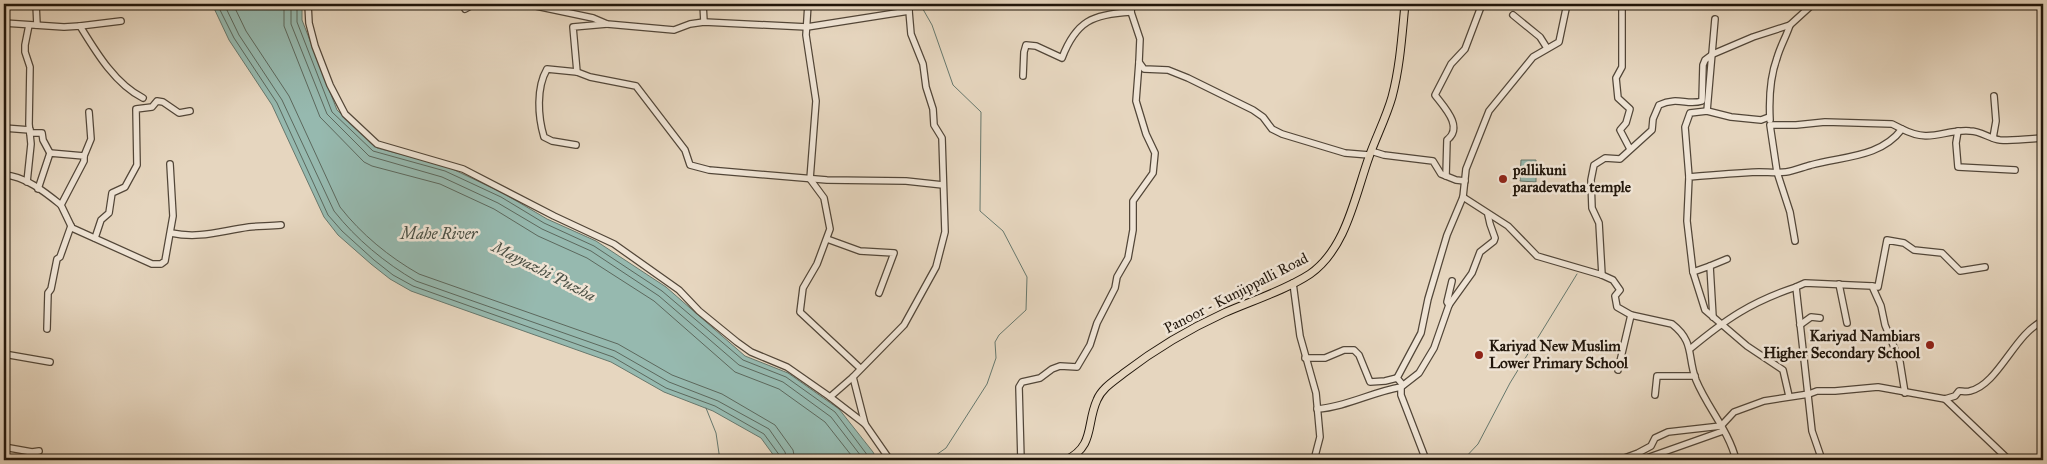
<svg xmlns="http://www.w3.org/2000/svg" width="2047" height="464" font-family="'IM FELL Great Primer',serif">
<rect width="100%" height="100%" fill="#e6d6bf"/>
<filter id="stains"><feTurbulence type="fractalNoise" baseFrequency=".004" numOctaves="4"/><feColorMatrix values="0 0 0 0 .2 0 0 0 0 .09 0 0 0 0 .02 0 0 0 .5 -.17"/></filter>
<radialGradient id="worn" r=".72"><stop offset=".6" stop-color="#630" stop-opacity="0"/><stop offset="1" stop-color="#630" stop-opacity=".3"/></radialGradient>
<g fill="#96b9af" stroke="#67786d">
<polygon points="212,4 302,4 302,20 337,110 377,148 446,166 503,193 547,219 596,241 666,287 745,356 788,373 839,409 873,452 877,460 777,460 761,438 713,411 664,392 611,362 411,291 390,279 371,264 338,235 324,217 272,105 229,40"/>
<polygon points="1521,160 1536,160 1536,182 1520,181"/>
</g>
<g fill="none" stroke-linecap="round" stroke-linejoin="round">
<g stroke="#5c685d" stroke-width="1">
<polyline points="217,4 234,38 277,103 328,215 342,231 374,260 393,275 413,286 613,357 666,388 715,406 764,434 780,456 781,460"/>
<path d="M224 4 239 35 282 100 334 211C356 239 385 263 416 281L615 351 669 382 718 401 769 429 785 452 787 460"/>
<path d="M233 4 246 31 289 96 340 207C361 234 389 257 419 274L618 344 672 375 722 394 775 425 793 450 795 460"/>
<polyline points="284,4 284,26 320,117 364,162 372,166 440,184 494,209 538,236 587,258 654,301 735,372 779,389 825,422 855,460"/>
<polyline points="291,4 291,24 327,114 369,156 442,177 498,203 542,229 591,251 659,296 739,365 783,382 831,417 864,460"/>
<polyline points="297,4 297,22 332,112 373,151 445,171 501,197 544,223 594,246 662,291 743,360 786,377 835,412 871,460"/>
</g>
<g stroke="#67786d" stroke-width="1">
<polyline points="920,4 932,25 953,85 981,112 980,211 1003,231 1027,277 1026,310 999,335 995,342 996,358 987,384 946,448 929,460"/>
<polyline points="706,408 716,433 720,460"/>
<polyline points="1463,460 1478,444 1510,383 1577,274"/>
</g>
<g stroke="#524638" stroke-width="8">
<g id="minor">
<polyline points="36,4 37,25"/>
<polyline points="308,4 309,23 315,46 330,85 345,114 377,144 463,169 554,216 614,244 679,290 699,311 737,342 751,352 787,367 830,397 853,377"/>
<polyline points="534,4 536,6 593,18 607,24 674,30 690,24 704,22 807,27 909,11"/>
<polyline points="703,4 704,22"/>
<polyline points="808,4 806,35 816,101 810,179 824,198 830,229 817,264 803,288 800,312 860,368"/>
<polyline points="1132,4 1131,12 1140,39 1139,62 1144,69 1168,70 1188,78 1253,110 1263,117 1272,129 1282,134 1345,153 1369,155"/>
<polyline points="1622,4 1622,67 1616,78 1618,98 1630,109 1626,123 1620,130 1630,149"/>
<polyline points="465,9 474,4"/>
<polyline points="1513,15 1540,37 1547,48"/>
<path d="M4 23 64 27 80 26C96 52 115 84 143 98"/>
<polyline points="607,24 573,27 577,72 590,77 636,86 685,150 690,165 709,170 827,180 906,181 943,185"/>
<polyline points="80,26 121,21"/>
<path d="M1023 76 1024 52 1026 45 1036 46 1062 58C1076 21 1093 14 1131 12"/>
<polyline points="1707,111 1715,19"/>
<path d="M1770 120C1769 101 1770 77 1777 58 1780 47 1786 37 1790 25"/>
<polyline points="4,128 30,130"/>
<polyline points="1958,131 1956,143 1958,167 2015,170"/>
<polyline points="30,133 42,133 43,140 50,153"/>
<polyline points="1993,138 1996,121 1994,96"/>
<path d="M576 145 552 141 544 137C538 117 536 88 547 69L577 72"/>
<polyline points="1371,151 1384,155 1433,161 1441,174 1456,180 1465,181"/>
<polyline points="84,156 91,139 89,112"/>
<path d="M4 175C25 176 45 192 61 205"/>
<path d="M1446 176 1447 140C1464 127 1444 107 1435 95L1451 64 1465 49 1482 4"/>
<polyline points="1689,177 1685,127 1690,113 1707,111 1731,117 1761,120 1769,117"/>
<polyline points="27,182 31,144 29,124 30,67 25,52 25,45 29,25"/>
<polyline points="38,189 50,153 84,156 84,161 61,205 72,228 152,264 161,264 165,261 173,216 170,164"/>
<path d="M1463 197 1508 226 1537 256 1602 275 1613 280 1620 290 1615 296 1617 307 1631 315 1672 324C1695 342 1687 356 1696 380 1707 407 1729 431 1736 460"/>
<path d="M171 233C200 239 220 231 249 227 259 226 270 226 281 225"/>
<polyline points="95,238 101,220 109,213 112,193 125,187 137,165 136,109 152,107 157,101 163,102 179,113 190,111"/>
<polyline points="827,239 860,251 894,253 879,293"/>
<polyline points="1795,241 1790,212 1777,172 1770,125 1796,125 1825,122 1892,124 1902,129"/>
<polyline points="1710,266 1727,259"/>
<polyline points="1693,272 1710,266 1713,317"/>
<path d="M1602 275 1599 223 1592 208 1591 180 1594 165 1605 158 1620 159 1652 130 1653 119 1659 105C1678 96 1687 106 1702 101L1703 65 1705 60 1713 54 1753 37 1790 25 1813 4"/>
<polyline points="1293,283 1300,336 1316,393 1320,437 1314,460"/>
<polyline points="1839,284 1847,323"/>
<polyline points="1872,286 1878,287 1887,240 1904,243 1914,250 1942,253 1960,271 1985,267"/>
<polyline points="1449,305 1447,302 1452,281"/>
<polyline points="1800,325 1811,317 1820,318"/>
<polyline points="47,329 48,293 51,289 57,259 60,257 71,226"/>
<path d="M1690 349C1726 319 1751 302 1796 287"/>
<polyline points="4,354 50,362"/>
<polyline points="1305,358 1325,358 1344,350 1354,350 1359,355 1370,382 1385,381 1397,378 1403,385"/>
<polyline points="1618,370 1631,315"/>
<polyline points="1397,378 1421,333 1428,299 1447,235 1463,197 1466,169 1489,111 1533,57 1559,42 1567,4"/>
<polyline points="1655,395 1657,376 1695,376"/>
<path d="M1789 396 1783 370 1747 346 1705 310 1693 272 1687 221 1689 177C1712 175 1736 173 1759 172 1768 172 1777 173 1786 172 1794 171 1803 167 1811 165 1843 156 1880 158 1902 129 1931 144 1943 129 1970 131 1981 131 1990 139 2000 140 2014 141 2029 139 2043 138"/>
<polyline points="830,397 865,424"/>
<polyline points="1945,399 2009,460"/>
<path d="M1317 409C1346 407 1372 392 1401 387"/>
<polyline points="4,447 32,452 39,451"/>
<polyline points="890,460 865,424 853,377 904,325 936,267 945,232 942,138 934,125 933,109 926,87 923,64 911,34 909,11 910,4"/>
<polyline points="1021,460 1019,387 1022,382 1040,378 1052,369 1060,366 1077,367 1090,345 1097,323 1115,288 1117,277 1128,258 1133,230 1133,201 1153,173 1155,153 1146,134 1136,101 1139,62"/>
<polyline points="1426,460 1401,395 1401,387 1419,373 1434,348 1449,305 1472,273 1480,252 1494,241 1495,238 1490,224 1488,215"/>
<path d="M1619 460 1638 453 1651 446 1655 438 1668 432 1721 426 1734 412 1764 401 1809 394 1817 391H1835L1878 387 1945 399 1955 396 1959 391C1962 391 1967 392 1970 391 1998 385 2015 333 2043 321"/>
<polyline points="1641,460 1723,431"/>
<polyline points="1822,460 1812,431 1796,287 1805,283 1872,286 1881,306 1885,325 1900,362 1905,393"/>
</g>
</g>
<g stroke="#21160b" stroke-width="9">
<path id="major" d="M1066 460C1095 446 1086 424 1097 400 1102 388 1114 381 1124 373 1154 350 1189 329 1224 313 1251 301 1286 290 1310 274 1346 249 1355 196 1369 157 1376 137 1386 118 1392 97 1400 67 1402 35 1405 4"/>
</g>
<use href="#minor" stroke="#efe4d5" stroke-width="5.5"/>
<use href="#major" stroke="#e6d6bf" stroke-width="7"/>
</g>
<g fill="#8f2418" stroke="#efe4d5" stroke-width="2">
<circle cx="1503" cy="179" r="5"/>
<circle cx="1930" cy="345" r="5"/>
<circle cx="1479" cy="355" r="5"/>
</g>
<g text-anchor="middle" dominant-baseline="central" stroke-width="5" stroke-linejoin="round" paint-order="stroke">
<g font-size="15" font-weight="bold" fill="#21160b" stroke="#efe4d5" text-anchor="start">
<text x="1513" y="170">pallikuni<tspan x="1513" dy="17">paradevatha temple</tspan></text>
<text x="1920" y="336" text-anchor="end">Kariyad Nambiars<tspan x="1920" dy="17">Higher Secondary School</tspan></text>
<text x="1489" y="346">Kariyad New Muslim<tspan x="1489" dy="17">Lower Primary School</tspan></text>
</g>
<g font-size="15" fill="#21160b" stroke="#efe4d5">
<text transform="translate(1236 293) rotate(-27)">Panoor - Kunjippalli Road</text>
</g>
<g font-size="16" font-style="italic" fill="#4a4f44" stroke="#efe4d5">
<text x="439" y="233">Mahe River</text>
<text transform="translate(544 271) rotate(27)">Mayyazhi Puzha</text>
</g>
</g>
<rect width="2047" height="464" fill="none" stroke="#e6d6bf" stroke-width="20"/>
<rect x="5" y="5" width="2037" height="454" fill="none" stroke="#21160b" stroke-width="2.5"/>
<rect x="10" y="10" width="2027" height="444" fill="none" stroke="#21160b"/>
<rect width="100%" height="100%" filter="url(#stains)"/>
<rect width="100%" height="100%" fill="url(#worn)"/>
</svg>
